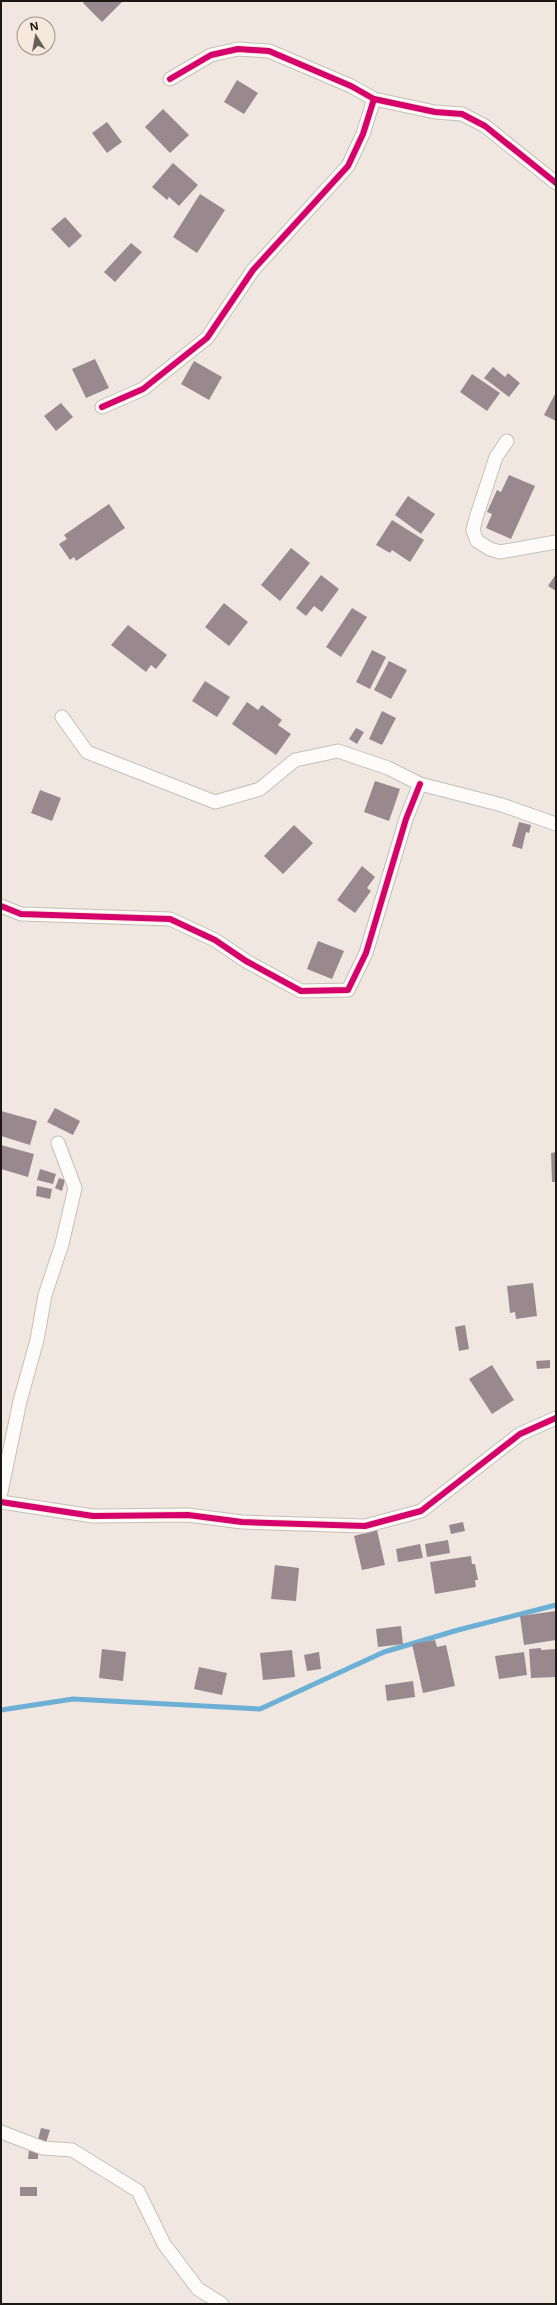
<svg xmlns="http://www.w3.org/2000/svg" width="557" height="2305" font-family="'Open Sans',sans-serif">
<rect width="100%" height="100%" fill="#f0e8e0"/>
<g fill="none" stroke-linecap="round" stroke-linejoin="round">
<polyline stroke="#6cb1d5" stroke-width="5" points="1,1710 73,1699 260,1709 384,1652 458,1630 556,1605"/>
</g>
<g fill="#9a888f">
<polygon points="85,1 123,1 102,22 83,3"/>
<polygon points="237,80 258,93 244,114 224,102"/>
<polygon points="163,109 189,135 170,153 145,127"/>
<polygon points="107,122 122,142 107,153 92,133"/>
<polygon points="173,163 198,185 179,206 169,197 167,200 152,187"/>
<polygon points="200,194 225,210 197,253 173,237"/>
<polygon points="65,217 82,236 69,248 51,229"/>
<polygon points="131,243 142,252 115,282 104,272"/>
<polygon points="95,359 109,388 86,398 72,369"/>
<polygon points="194,361 222,377 209,400 181,384"/>
<polygon points="493,367 505,377 508,373 520,383 509,397 484,378"/>
<polygon points="472,374 500,393 487,411 460,392"/>
<polygon points="556,392 556,421 544,415"/>
<polygon points="61,403 73,417 56,431 44,416"/>
<polygon points="509,475 535,486 511,539 486,528 492,514 487,512 497,490 501,492"/>
<polygon points="408,496 435,514 421,534 395,515"/>
<polygon points="109,504 125,528 76,561 74,557 70,560 59,544 67,539 64,535"/>
<polygon points="392,520 424,540 410,562 392,550 390,553 376,545"/>
<polygon points="291,548 310,563 280,601 261,585"/>
<polygon points="556,574 556,591 548,586"/>
<polygon points="321,575 339,589 322,612 314,606 306,616 296,608"/>
<polygon points="224,603 248,622 229,646 205,627"/>
<polygon points="352,608 367,617 341,657 326,647"/>
<polygon points="128,625 167,655 156,669 151,665 146,672 111,645"/>
<polygon points="372,650 386,657 370,689 356,682"/>
<polygon points="389,661 407,670 391,699 374,690"/>
<polygon points="205,681 230,697 217,717 192,701"/>
<polygon points="247,702 258,710 262,705 282,720 278,725 291,734 276,755 232,724"/>
<polygon points="382,711 396,718 382,745 369,739"/>
<polygon points="356,728 364,732 357,744 349,739"/>
<polygon points="375,781 400,789 389,821 364,812"/>
<polygon points="40,790 61,798 52,821 31,813"/>
<polygon points="519,822 531,825 529,833 526,832 522,849 512,846"/>
<polygon points="294,825 313,843 283,874 264,856"/>
<polygon points="362,866 375,877 367,888 371,891 355,913 337,900"/>
<polygon points="318,941 344,951 332,979 307,969"/>
<polygon points="55,1108 80,1121 73,1135 47,1122"/>
<polygon points="1,1111 37,1121 30,1145 1,1136"/>
<polygon points="1,1145 34,1154 28,1177 1,1169"/>
<polygon points="556,1152 556,1182 552,1182 551,1153"/>
<polygon points="40,1169 56,1174 53,1184 37,1180"/>
<polygon points="59,1178 65,1180 62,1191 55,1188"/>
<polygon points="37,1186 52,1189 50,1199 36,1196"/>
<polygon points="533,1283 537,1316 516,1319 515,1312 510,1313 507,1286"/>
<polygon points="465,1325 469,1349 459,1351 455,1327"/>
<polygon points="550,1360 550,1368 537,1369 536,1361"/>
<polygon points="492,1365 514,1400 492,1414 469,1379"/>
<polygon points="463,1522 465,1531 451,1534 449,1525"/>
<polygon points="377,1530 385,1565 362,1570 354,1536"/>
<polygon points="448,1540 450,1553 427,1557 425,1544"/>
<polygon points="420,1544 423,1558 398,1562 396,1549"/>
<polygon points="471,1556 472,1564 475,1564 478,1580 475,1580 476,1587 435,1594 430,1562"/>
<polygon points="275,1565 299,1568 296,1601 271,1599"/>
<polygon points="556,1611 556,1640 524,1645 520,1616"/>
<polygon points="401,1626 403,1644 378,1647 376,1629"/>
<polygon points="435,1640 437,1647 446,1645 455,1686 423,1693 412,1644"/>
<polygon points="541,1648 541,1650 556,1649 556,1677 531,1678 529,1649"/>
<polygon points="102,1649 126,1652 123,1681 99,1678"/>
<polygon points="292,1650 295,1677 263,1680 260,1653"/>
<polygon points="319,1652 321,1669 307,1671 304,1655"/>
<polygon points="524,1652 527,1675 499,1679 495,1656"/>
<polygon points="199,1667 227,1673 222,1695 194,1689"/>
<polygon points="413,1681 415,1697 387,1701 385,1685"/>
<polygon points="41,2128 50,2130 45,2146 37,2143"/>
<polygon points="29,2149 38,2150 38,2159 28,2159"/>
<rect x="20" y="2187" width="17" height="9"/>
</g>
<g fill="none" stroke-linecap="round" stroke-linejoin="round">
<g stroke="#c5bfb9" stroke-width="15">
<g id="street">
<polyline points="170,79 211,55 238,49 269,51 351,86 374,99 435,112 462,114 485,126 556,183"/>
<polyline points="102,407 143,389 207,338 253,270 348,166 363,134 374,99"/>
<polyline points="507,441 496,457 476,518 473,530 477,541 490,549 500,552 556,542"/>
<polyline points="62,717 87,752 215,802 260,789 295,760 338,751 388,768 420,784 502,805 556,824"/>
<polyline points="1,906 21,914 170,919 215,940 246,961 301,991 348,990 366,953 406,819 420,784"/>
<polyline points="1,1492 20,1401 37,1340 45,1295 62,1244 75,1188 58,1143"/>
<polyline points="1,1502 93,1516 188,1515 242,1522 365,1526 421,1511 520,1434 556,1418"/>
<polyline points="1,2132 43,2148 72,2150 138,2191 164,2244 198,2289 222,2304"/>
</g>
</g>
<use href="#street" stroke="#fdfcfa" stroke-width="13"/>
<g stroke="#f6e8da" stroke-width="8">
<g id="cycleway">
<polyline points="170,79 211,55 238,49 269,51 351,86 374,99 435,112 462,114 485,126 556,183"/>
<polyline points="102,407 143,389 207,338 253,270 348,166 363,134 374,99"/>
<polyline points="1,906 21,914 170,919 215,940 246,961 301,991 348,990 366,953 406,819 420,784"/>
<polyline points="1,1502 93,1516 188,1515 242,1522 365,1526 421,1511 520,1434 556,1418"/>
</g>
</g>
<use href="#cycleway" stroke="#d6006c" stroke-width="6"/>
</g>
<rect width="557" height="2305" fill="none" stroke="#1b1712" stroke-width="4"/>
<g transform="translate(36 36) rotate(349)"><circle r="19" fill="#f6e8da" stroke="#9e948a"/>
<path d="M0-3L7 15L0 10L-7 15Z" fill="#66605a"/>
<text y="-6" font-size="11" font-weight="bold" text-anchor="middle" fill="#1b1712">N</text>
</g>
</svg>
